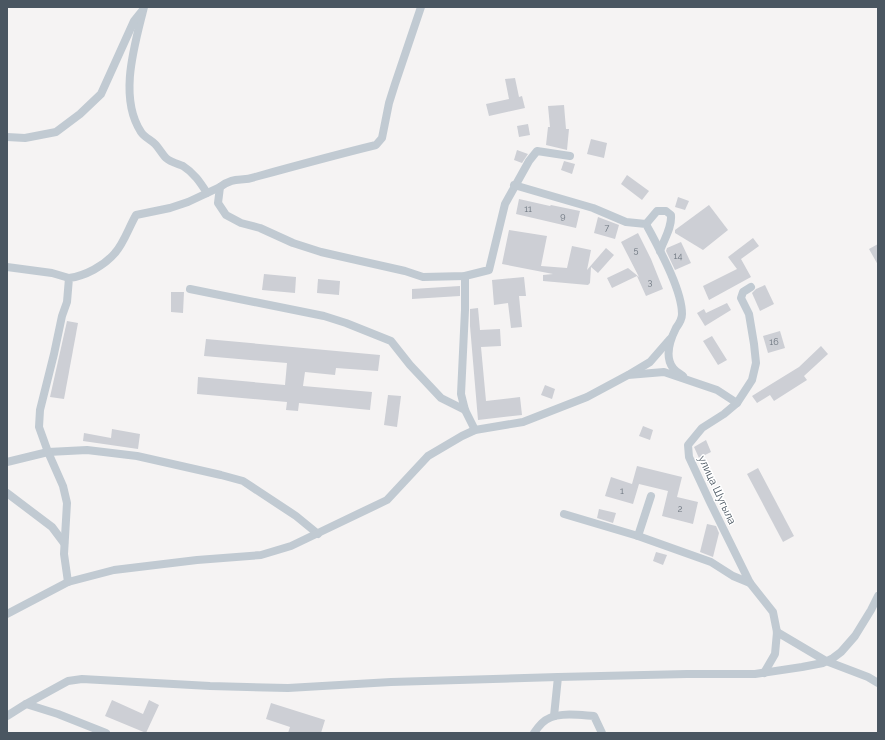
<svg xmlns="http://www.w3.org/2000/svg" width="885" height="740" font-family="Raleway,sans-serif">
<rect width="100%" height="100%" fill="#f5f3f3"/>
<g fill="#cdcfd5">
<polygon points="515,78 519,97 522,96 525,108 489,116 486,104 509,99 505,79"/>
<polygon points="564,105 566,129 569,129 567,150 546,145 548,127 550,127 548,106"/>
<polygon points="528,124 530,135 519,137 517,126"/>
<polygon points="591,139 607,143 604,158 587,154"/>
<polygon points="517,150 528,154 522,163 514,160"/>
<polygon points="564,161 575,164 572,174 561,170"/>
<polygon points="627,175 649,191 642,200 621,184"/>
<polygon points="678,197 689,201 685,210 675,207"/>
<polygon points="519,199 550,206 551,205 580,211 576,228 516,214"/>
<polygon points="709,205 728,230 703,250 675,233 675,230"/>
<polygon points="598,217 619,225 615,239 594,233"/>
<polygon points="509,230 547,236 541,266 567,268 572,246 591,250 587,270 606,248 614,255 598,273 591,267 590,283 588,285 543,281 543,275 553,274 502,264"/>
<polygon points="638,233 651,259 663,289 646,296 637,276 612,288 607,278 628,268 639,277 621,242"/>
<polygon points="753,238 759,246 741,259 751,277 709,300 703,286 737,269 728,257"/>
<polygon points="681,242 691,263 675,270 666,251 667,248"/>
<polygon points="878,244 878,265 869,249"/>
<polygon points="264,274 296,277 295,293 262,290"/>
<polygon points="524,277 526,296 519,296 522,327 511,328 508,303 494,305 492,280"/>
<polygon points="318,279 340,281 339,295 317,293"/>
<polygon points="765,285 774,304 760,311 752,293 756,289"/>
<polygon points="460,286 460,296 412,299 412,289"/>
<polygon points="171,292 184,292 183,313 171,312"/>
<polygon points="727,303 731,310 705,326 697,313 704,309 706,313"/>
<polygon points="478,308 480,330 500,329 501,346 481,347 486,401 520,397 522,415 478,420 470,326 470,309"/>
<polygon points="67,321 78,323 64,399 50,397"/>
<polygon points="780,331 785,348 768,353 763,336"/>
<polygon points="712,336 727,360 718,365 703,341"/>
<polygon points="206,339 380,355 378,371 336,368 335,375 305,372 303,386 372,392 370,410 299,403 298,411 286,410 287,402 197,394 198,377 285,385 287,363 204,356"/>
<polygon points="821,346 828,354 804,376 807,380 774,401 770,395 757,403 752,396 799,367"/>
<polygon points="545,385 555,389 552,399 541,395"/>
<polygon points="388,395 401,396 397,427 384,425"/>
<polygon points="643,426 653,430 650,440 639,436"/>
<polygon points="112,429 140,434 138,449 83,441 84,433 111,438"/>
<polygon points="706,440 711,452 699,458 694,447"/>
<polygon points="637,466 682,477 677,497 698,502 693,524 662,516 668,491 639,484 633,504 605,496 611,477 632,484"/>
<polygon points="758,468 794,536 783,542 747,474"/>
<polygon points="599,509 616,513 613,523 597,518"/>
<polygon points="707,524 716,526 719,533 713,557 700,552"/>
<polygon points="656,552 667,555 663,565 653,561"/>
<polygon points="112,700 143,714 149,700 159,705 146,733 105,716"/>
<polygon points="271,703 325,720 321,733 288,733 290,727 266,719"/>
</g>
<g fill="none" stroke-linecap="round" stroke-linejoin="round">
<g stroke="#c1cad2" stroke-width="8">
<path d="M144 7C135 44 118 97 141 132 144 137 151 140 155 144 159 148 162 154 166 158 170 162 178 164 183 166 194 173 200 182 207 193"/>
<path d="M421 7 395 84 389 103 382 138 376 145C335 155 295 166 255 177 240 182 235 176 220 187L218 203 226 215 241 223 260 228 293 243 321 252 405 271 423 277 465 276 489 270 505 204 529 161 537 151 570 156"/>
<polyline points="7,137 25,138 56,132 80,114 101,94 134,21 142,11"/>
<path d="M514 185 593 208 626 222 646 224C658 247 682 289 682 314 682 319 679 324 676 328 670 340 664 356 673 368 675 371 680 374 683 376"/>
<path d="M646 224 657 211H666L671 215C672 228 664 239 660 251"/>
<polyline points="7,267 52,273 69,278"/>
<polyline points="465,276 465,310 461,394 465,410 475,430"/>
<polyline points="751,287 743,292 741,298 749,314 754,344 756,363 752,380 737,403 724,414 702,428 688,445 689,457 710,502 750,583 773,612 777,632 775,654 764,673"/>
<polyline points="190,289 324,316 346,323 391,341 410,365 441,398 465,410"/>
<polyline points="630,374 650,362 670,339"/>
<polyline points="7,462 48,452 87,450 137,456 221,475 243,481 296,516 318,534"/>
<polyline points="7,493 52,527 64,543"/>
<polyline points="564,514 638,536 711,562 733,576 750,583"/>
<polyline points="638,536 651,496"/>
<path d="M68 582 64 554 67 503 63 486 48 452 39 427 40 410 54 354 62 316 67 302 69 278C85 276 104 266 115 253 124 243 129 227 136 215L170 208 188 202 220 187"/>
<polyline points="7,614 68,582 114,570 197,560 261,555 291,546 387,500 428,456 462,436 475,430 523,422 587,397 628,375 664,372 717,390 737,403"/>
<polyline points="777,632 826,661 868,677 878,683"/>
<polyline points="26,704 58,714 106,733"/>
<polyline points="7,716 26,704 68,681 82,679 210,686 288,688 391,682 558,677 687,674 755,674 802,667 823,663 833,658 841,652 855,636 871,610 878,596"/>
<polyline points="554,716 558,677"/>
<path d="M534 733C536 730 539 726 542 723 554 711 578 715 594 716L602 733"/>
</g>
</g>
<g text-anchor="middle" dominant-baseline="central" stroke-width="3" stroke-linejoin="round" paint-order="stroke">
<g font-size="9" fill="#6b747e">
<text x="528" y="209">11</text>
<text x="563" y="216">9</text>
<text x="607" y="228">7</text>
<text x="636" y="250">5</text>
<text x="678" y="256">14</text>
<text x="650" y="282">3</text>
<text x="774" y="342">16</text>
<text x="622" y="491">1</text>
<text x="680" y="509">2</text>
</g>
<g font-size="11" fill="#4a5661" stroke="#fff">
<text transform="translate(717 490) rotate(65)">улица Шугыла</text>
</g>
</g>
<rect width="885" height="740" fill="none" stroke="#4a5661" stroke-width="16"/>
</svg>
